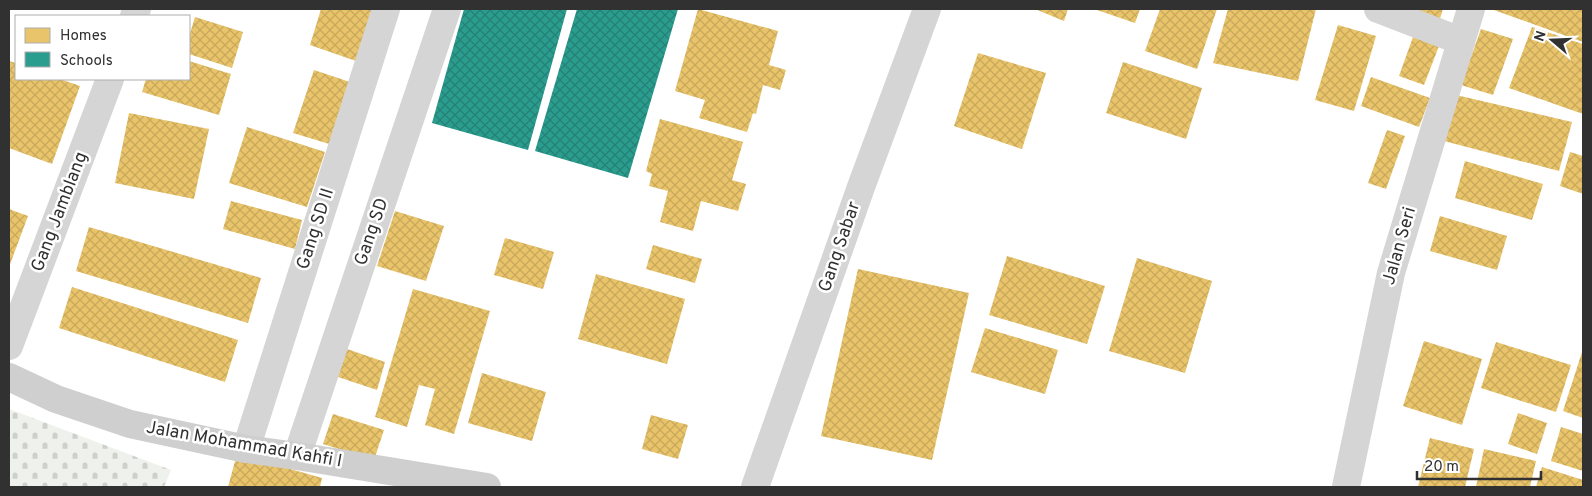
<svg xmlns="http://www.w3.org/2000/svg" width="1592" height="496" font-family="Overpass,sans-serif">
<defs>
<pattern id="cemetery-stones" width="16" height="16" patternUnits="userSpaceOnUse" patternTransform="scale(1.25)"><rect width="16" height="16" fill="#eff2ec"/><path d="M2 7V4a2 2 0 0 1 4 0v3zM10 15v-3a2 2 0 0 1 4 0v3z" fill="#cdd0cb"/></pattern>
<pattern id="homes-cross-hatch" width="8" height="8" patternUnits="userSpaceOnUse" patternTransform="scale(1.25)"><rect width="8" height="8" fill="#e9c46a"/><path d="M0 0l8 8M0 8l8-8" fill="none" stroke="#c8a95c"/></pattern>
<pattern id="schools-cross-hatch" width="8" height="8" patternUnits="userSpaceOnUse" patternTransform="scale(1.25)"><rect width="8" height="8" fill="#2a9d8f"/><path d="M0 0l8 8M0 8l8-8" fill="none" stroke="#258175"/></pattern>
</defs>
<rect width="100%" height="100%" fill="#fff"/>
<polygon fill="url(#cemetery-stones)" points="9,409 171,470 164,487 9,487"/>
<g fill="url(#homes-cross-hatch)">
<polygon points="321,9 373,9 356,61 310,45"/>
<polygon points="698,9 778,31 769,65 786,70 780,90 763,85 756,114 753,113 747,132 699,118 705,100 675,91"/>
<polygon points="1035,9 1068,9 1064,21"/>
<polygon points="1094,9 1140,9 1135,23"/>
<polygon points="1160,9 1217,9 1197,69 1145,51"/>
<polygon points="1228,9 1316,9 1298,81 1213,63"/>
<polygon points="1402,9 1443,9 1438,25"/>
<polygon points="1491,9 1583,9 1583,42"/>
<polygon points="195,17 243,32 232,68 189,54 189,37"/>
<polygon points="1338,25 1376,36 1354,111 1315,100"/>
<polygon points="1532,27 1583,44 1583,114 1509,88"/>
<polygon points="1481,29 1513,39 1493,95 1461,85"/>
<polygon points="1413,37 1439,46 1424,85 1399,76"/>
<polygon points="978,53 1046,73 1022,149 954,126"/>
<polygon points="9,61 16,63 16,79 60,79 80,86 52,164 9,148"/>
<polygon points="189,61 231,74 219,115 142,92 146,79 189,79"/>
<polygon points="1123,62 1202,88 1186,139 1106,113"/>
<polygon points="314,70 356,84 336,146 293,133"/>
<polygon points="1371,77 1430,98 1419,127 1361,106"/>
<polygon points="1456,95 1572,122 1559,171 1444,141"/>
<polygon points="129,113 209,129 194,199 115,183"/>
<polygon points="660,119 743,142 732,180 746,184 738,211 701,201 693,231 660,222 668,191 649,186 652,174 646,171"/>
<polygon points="247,127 325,152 307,207 229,183"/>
<polygon points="1387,130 1405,136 1386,189 1368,183"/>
<polygon points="1570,152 1583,156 1583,194 1560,186"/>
<polygon points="1465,161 1543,184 1532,220 1455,198"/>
<polygon points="231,201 302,220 295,249 223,229"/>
<polygon points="9,209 28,216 9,267"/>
<polygon points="395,211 444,226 426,281 377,266"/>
<polygon points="1440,216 1507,236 1497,270 1430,251"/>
<polygon points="89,227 261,278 248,323 76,271"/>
<polygon points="505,238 554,252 543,289 494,275"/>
<polygon points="653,245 702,259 695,283 646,269"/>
<polygon points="1007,256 1105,286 1087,344 989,315"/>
<polygon points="1137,258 1212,281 1185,373 1109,351"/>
<polygon points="858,269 969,293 932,460 821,436"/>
<polygon points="596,274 685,299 667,364 578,339"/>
<polygon points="72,287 238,340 225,382 59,328"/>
<polygon points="413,289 490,311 454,434 425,425 435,389 419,385 407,427 375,417"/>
<polygon points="985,328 1058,350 1045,394 971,372"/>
<polygon points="1424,341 1482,359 1462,425 1403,406"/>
<polygon points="1496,342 1571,365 1556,412 1481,388"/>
<polygon points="344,348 385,362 377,390 335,376"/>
<polygon points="1583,349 1583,418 1563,411"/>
<polygon points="482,373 546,392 532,441 468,423"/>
<polygon points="1518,413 1547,423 1537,454 1508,444"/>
<polygon points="333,414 384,430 374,460 323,444"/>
<polygon points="651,415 688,425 678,459 642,449"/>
<polygon points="1561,427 1583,434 1583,471 1551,461"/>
<polygon points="1430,438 1474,449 1465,487 1418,487"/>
<polygon points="1484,449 1536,461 1530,487 1476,487"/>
<polygon points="237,454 322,478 320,487 228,487"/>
<polygon points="1542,467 1583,480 1583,487 1536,487"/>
</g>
<g fill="url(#schools-cross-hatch)">
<polygon points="464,9 567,9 528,150 432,123"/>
<polygon points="577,9 678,9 628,178 535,151"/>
</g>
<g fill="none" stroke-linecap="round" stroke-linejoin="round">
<g stroke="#d5d5d5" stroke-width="28">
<polyline points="1378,9 1461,41"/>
<polyline points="134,16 137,9"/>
<polyline points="9,346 110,79"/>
<polyline points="246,449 386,9"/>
<polyline points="297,456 447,9"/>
<polyline points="755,487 861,187 927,9"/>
<polyline points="1346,487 1391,273 1471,9"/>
</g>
<polyline stroke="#cfcfcf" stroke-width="28" points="9,377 56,399 130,424 246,449 297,456 487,487"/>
</g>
<g text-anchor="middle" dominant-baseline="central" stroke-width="5" stroke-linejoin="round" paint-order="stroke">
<g font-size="18" fill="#313131" stroke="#fff">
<text transform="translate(60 212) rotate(-69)">Gang Jamblang</text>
<text transform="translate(316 229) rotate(-72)">Gang SD II</text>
<text transform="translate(372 232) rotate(-71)">Gang SD</text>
<text transform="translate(1400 246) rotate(-74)">Jalan Seri</text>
<text transform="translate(840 247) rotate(-71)">Gang Sabar</text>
<text transform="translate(244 445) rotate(10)">Jalan Mohammad Kahfi I</text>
</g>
</g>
<rect width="1592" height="496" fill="none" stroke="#313131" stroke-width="20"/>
<rect x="15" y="15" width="175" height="65" fill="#ffffff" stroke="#adadad"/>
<rect x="25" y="28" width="25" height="15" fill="#e9c46a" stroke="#adadad"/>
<text x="60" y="40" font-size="15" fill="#313131">Homes</text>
<rect x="25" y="52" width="25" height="15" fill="#2a9d8f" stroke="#adadad"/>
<text x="60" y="65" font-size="15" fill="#313131">Schools</text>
<g transform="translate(1552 40) rotate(289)" stroke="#ffffff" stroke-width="4" paint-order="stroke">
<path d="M0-4L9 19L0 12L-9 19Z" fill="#313131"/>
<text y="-8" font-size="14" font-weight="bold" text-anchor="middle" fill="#313131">N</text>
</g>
<path d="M1417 471v8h124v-8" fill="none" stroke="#313131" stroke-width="2.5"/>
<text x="1424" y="471" font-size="15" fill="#313131" stroke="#ffffff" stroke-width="4" paint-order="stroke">20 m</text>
</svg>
